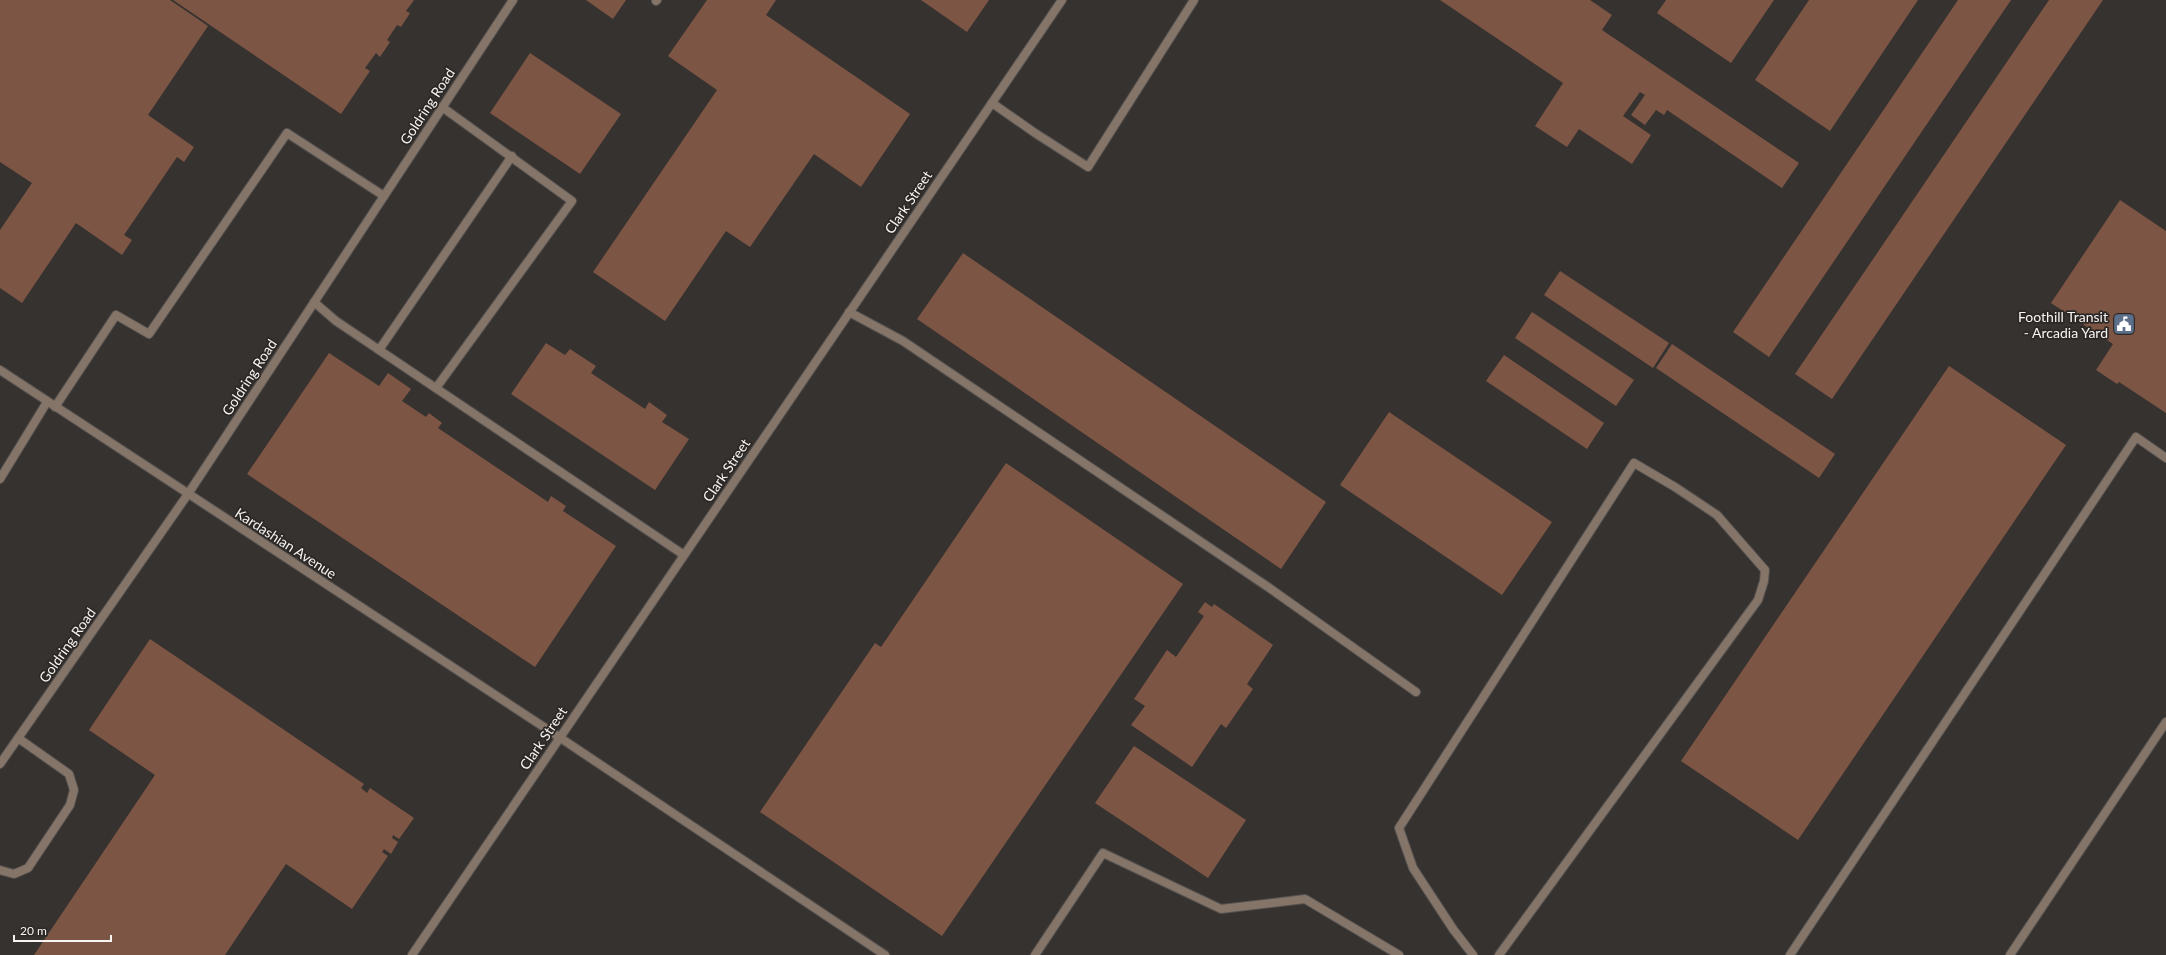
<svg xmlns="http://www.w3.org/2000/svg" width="2166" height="955" font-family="Lato,sans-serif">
<rect width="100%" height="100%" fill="#363230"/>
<g fill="#7d5544">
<polygon points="0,0 170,0 208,26 148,115 194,147 184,162 177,157 124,235 132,240 122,255 76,223 22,303 0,288 0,230 32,183 0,162"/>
<polygon points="173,0 414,0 406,11 410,13 401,27 397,25 387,40 390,42 380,57 376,53 365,68 370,71 341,114"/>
<polygon points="586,0 626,0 613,19"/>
<polygon points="707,0 776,0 766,15 910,114 861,187 814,154 750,247 726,231 665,321 593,272 717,90 668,56"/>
<polygon points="921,0 989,0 967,32"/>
<polygon points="1440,0 1590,0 1612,15 1602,30 1799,163 1782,188 1667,110 1664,115 1656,110 1645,125 1631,115 1645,95 1640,92 1623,116 1651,135 1632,164 1579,129 1567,147 1535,126 1563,83"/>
<polygon points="1666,0 1774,0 1731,63 1657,13"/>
<polygon points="1809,0 1918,0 1830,131 1755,80"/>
<polygon points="1958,0 2011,0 1769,357 1733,332"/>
<polygon points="2049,0 2103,0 1832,399 1795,374"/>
<polygon points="530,53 621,114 580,174 490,113"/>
<polygon points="2120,200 2166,231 2166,413 2119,382 2117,384 2096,370 2113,344 2051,303"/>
<polygon points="963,253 1326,502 1281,569 917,319"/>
<polygon points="1560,271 1669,343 1653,368 1544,295"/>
<polygon points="1532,312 1634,380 1616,406 1515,338"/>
<polygon points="546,343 565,355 570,349 596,366 591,373 645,409 649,402 667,415 662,422 689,439 655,490 511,394"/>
<polygon points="1672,344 1835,454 1819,478 1656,368"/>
<polygon points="329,353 379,386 388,373 411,389 402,401 426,417 429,413 442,423 438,428 548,502 551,496 566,506 563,511 616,546 535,667 247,474"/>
<polygon points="1504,355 1604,423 1587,449 1486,381"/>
<polygon points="1949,366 2066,445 1798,840 1681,761"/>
<polygon points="1389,412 1552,522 1502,595 1340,485"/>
<polygon points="1006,463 1183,584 942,936 760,812 875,643 881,647"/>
<polygon points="1205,602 1212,607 1214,604 1273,645 1247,684 1253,689 1226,728 1221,724 1192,767 1131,725 1145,706 1134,699 1167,650 1176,657 1204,616 1198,612"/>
<polygon points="150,639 364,784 361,788 367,793 370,788 414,818 399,839 393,835 392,838 398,842 391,854 384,849 382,852 388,856 352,909 286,864 225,955 34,955 155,775 89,730"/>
<polygon points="1134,746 1246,820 1208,878 1095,803"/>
</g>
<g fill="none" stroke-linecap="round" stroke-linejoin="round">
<g stroke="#55514f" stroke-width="10">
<g id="service">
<polyline points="656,1 657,0"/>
<polyline points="992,103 1035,133 1088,167 1194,0"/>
<polyline points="314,302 336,321 684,555"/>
<polyline points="849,312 903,341 1268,587 1416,692"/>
<polyline points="379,350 512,156"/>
<polyline points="436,388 572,201 442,107"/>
<polyline points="55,407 116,315 149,334 287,133 384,196"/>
<polyline points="0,479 47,402"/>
<polyline points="0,870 14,874 28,868 70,805 74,790 69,774 18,738"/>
<polyline points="1035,955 1103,853 1221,909 1305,899 1399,955"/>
<polyline points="1473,955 1453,929 1413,868 1399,828 1634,463 1675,487 1717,515 1765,570 1764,581 1758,600 1499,955"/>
<polyline points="1790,955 2136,437 2166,458"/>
<polyline points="2010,955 2166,722"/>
</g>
</g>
<g stroke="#55514f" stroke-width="10">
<g id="minor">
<polyline points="0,370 559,737 885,955"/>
<polyline points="0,764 188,494 513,0"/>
</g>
</g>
<g stroke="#55514f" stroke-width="10">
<polyline id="tertiary" points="412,955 1062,0"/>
</g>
<use href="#service" stroke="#857569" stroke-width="8"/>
<use href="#minor" stroke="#857569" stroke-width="8"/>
<use href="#tertiary" stroke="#857569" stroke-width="8"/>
</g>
<defs>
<g id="civic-square" transform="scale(1.15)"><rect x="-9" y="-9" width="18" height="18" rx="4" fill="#5c6f8a" stroke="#2c2826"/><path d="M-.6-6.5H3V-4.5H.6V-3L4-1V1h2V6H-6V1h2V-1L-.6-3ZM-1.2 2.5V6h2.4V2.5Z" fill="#fff"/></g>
</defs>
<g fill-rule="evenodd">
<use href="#civic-square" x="2124" y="324"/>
</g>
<g text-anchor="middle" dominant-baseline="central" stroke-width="3.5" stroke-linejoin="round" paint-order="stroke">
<g font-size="14" fill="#f7f4f2" stroke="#2c2826">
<text transform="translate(427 106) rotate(-57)">Goldring Road</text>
<text transform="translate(908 202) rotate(-56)">Clark Street</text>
<text transform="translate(249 377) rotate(-57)">Goldring Road</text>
<text transform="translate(726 470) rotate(-56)">Clark Street</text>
<text transform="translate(286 543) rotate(33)">Kardashian Avenue</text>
<text transform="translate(67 645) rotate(-55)">Goldring Road</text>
<text transform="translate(543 738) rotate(-56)">Clark Street</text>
</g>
<g font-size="14" fill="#f7f4f2" stroke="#2c2826" text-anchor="end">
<text x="2108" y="316">Foothill Transit<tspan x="2108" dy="16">- Arcadia Yard</tspan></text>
</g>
</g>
<path d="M14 935v6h97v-6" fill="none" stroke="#f7f4f2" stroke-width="2"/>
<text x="20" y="935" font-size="12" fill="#f7f4f2" stroke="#2c2826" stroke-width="3" paint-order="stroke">20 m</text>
</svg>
